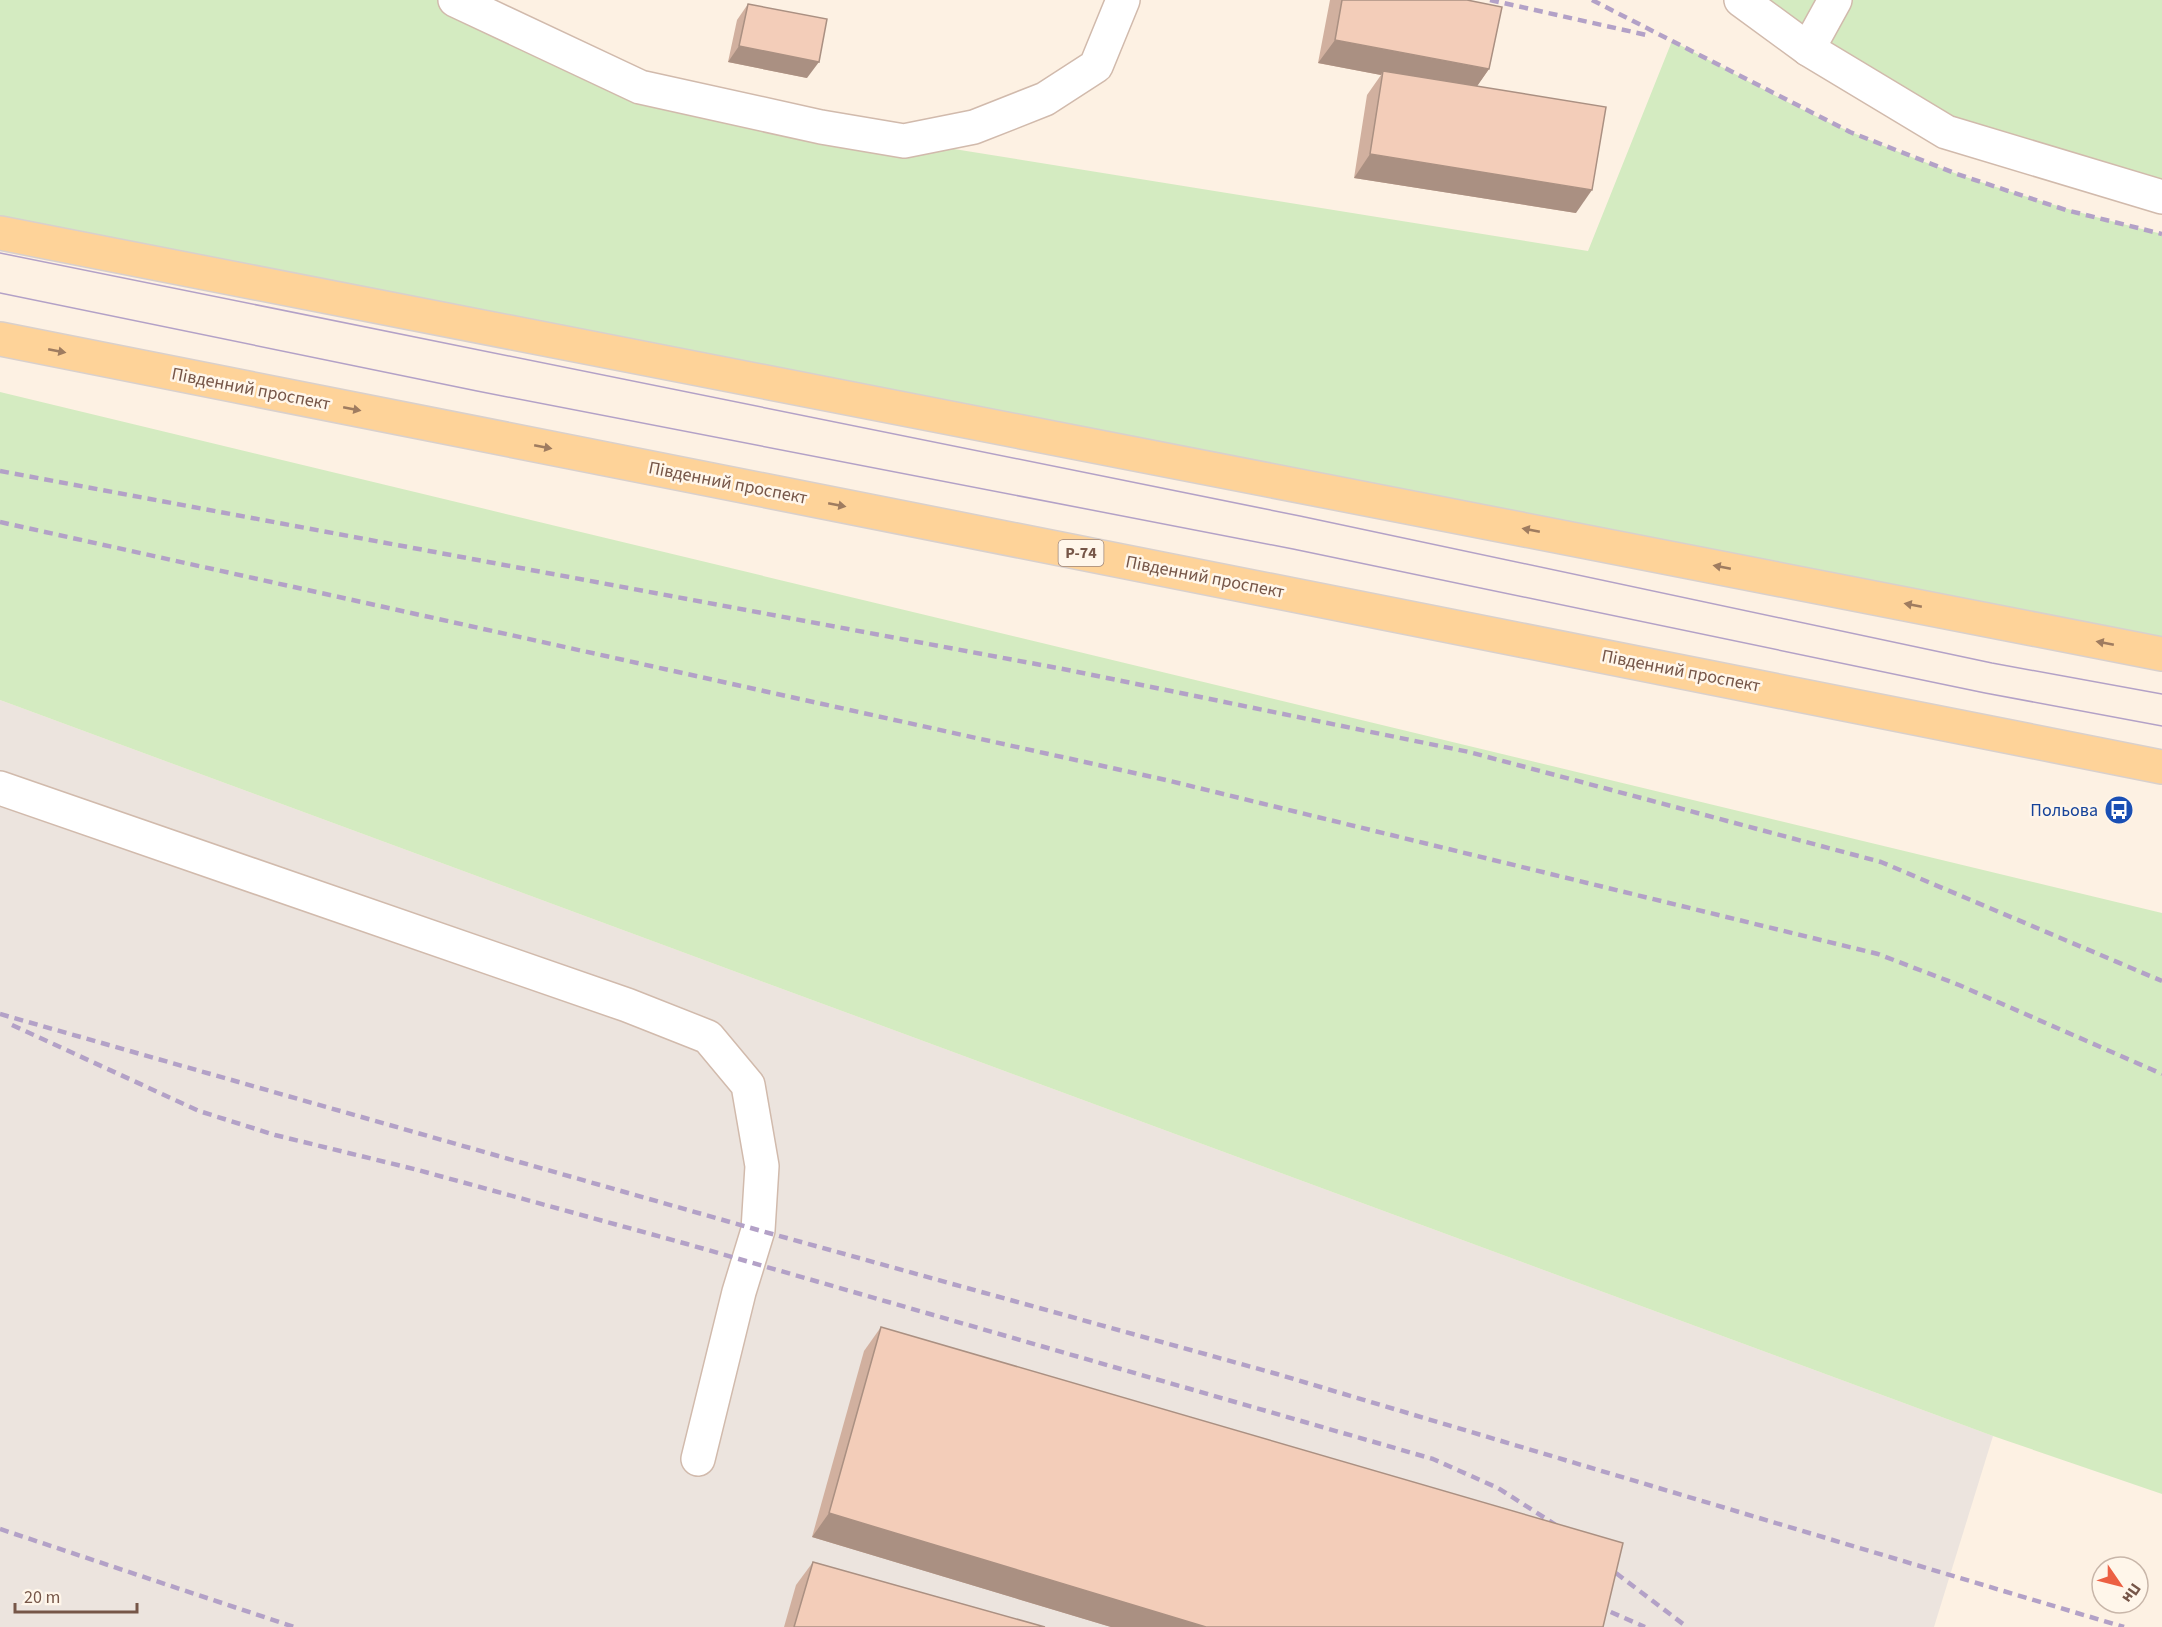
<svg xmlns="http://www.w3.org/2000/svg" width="2162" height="1627" font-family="'Source Sans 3',sans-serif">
<rect width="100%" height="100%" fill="#fdf1e3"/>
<polygon fill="#ece4de" points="0,700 1993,1436 1934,1627 0,1627"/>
<g fill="#d4ebc1">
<path d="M0 0H455L557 49 904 141 1588 251 1672 41C1732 71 1790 106 1851 132 1951 176 2056 208 2162 234V654L0 233Z"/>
<polygon points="1741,0 2162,0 2162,197 1946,132"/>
<polygon points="0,392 2162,913 2162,1494 1993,1436 0,700"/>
</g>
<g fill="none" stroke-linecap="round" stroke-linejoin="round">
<g stroke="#d1baac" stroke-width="36">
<g id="minor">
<polyline points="455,0 640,87 821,127 904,141 974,127 1045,99 1096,66 1123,0"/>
<polyline points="1741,0 1808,49 1946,132 2162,197"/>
<polyline points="1808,49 1835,0"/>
<polyline points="0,788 627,1005 708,1037 748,1085 762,1166 758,1230 739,1292 698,1459"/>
</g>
</g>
<g stroke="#d9d0cc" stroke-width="36">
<g id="major">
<polyline points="0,233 2162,654"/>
<polyline points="0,339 2162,767"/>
</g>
</g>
<use href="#minor" stroke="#fff" stroke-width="33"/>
<use href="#major" stroke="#fed399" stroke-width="33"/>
<g stroke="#b3a1c7" stroke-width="1.5">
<polyline points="0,253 1300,516 1992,663 2162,694"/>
<polyline points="0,293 477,391 1293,549 1985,693 2162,726"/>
</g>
<g stroke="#b3a1c7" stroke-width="4.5" stroke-dasharray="9 6" stroke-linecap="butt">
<polyline points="1490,0 1651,36"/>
<polyline points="1592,0 1850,132 1957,174 2066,210 2162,234"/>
<polyline points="0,471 1068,670 1469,752 1881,862 2162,981"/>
<polyline points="0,522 1166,780 1878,954 1959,985 2162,1074"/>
<polyline points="0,1014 758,1230 1277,1374 2124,1627"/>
<polyline points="12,1025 199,1111 275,1135 418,1170 687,1244 1433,1459 1498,1488 1562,1529"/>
<polyline points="0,1529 294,1627"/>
<polyline points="1604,1564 1687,1627"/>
<polyline points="1597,1606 1645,1627"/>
</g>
</g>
<g fill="#d1b09f">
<polygon points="1330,0 1467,0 1489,69 1477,86 1576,213 1354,178 1367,95 1381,75 1318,63"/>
<polygon points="748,4 807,78 728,62 737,20"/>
<polygon points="881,1327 1603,1627 1111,1627 812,1537 864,1351"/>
<polygon points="813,1562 1045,1627 784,1627 796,1585"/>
</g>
<g fill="#aa9082">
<polygon points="1335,40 1489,69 1473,92 1383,71 1381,75 1318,63"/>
<polygon points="739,46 819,62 807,78 728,62"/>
<polygon points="1370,154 1592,190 1576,213 1354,178"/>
<polygon points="829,1513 1206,1627 1111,1627 812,1537"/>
</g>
<g fill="#f3cdb9" stroke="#aa9082" stroke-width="1.5">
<polygon points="1342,0 1467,0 1502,7 1489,69 1335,40"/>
<polygon points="748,4 827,19 819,62 739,46"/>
<polygon points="1383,71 1606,107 1592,190 1370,154"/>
<polygon points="881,1327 1623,1543 1603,1627 1206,1627 829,1513"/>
<polygon points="813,1562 1045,1627 794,1627"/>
</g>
<defs><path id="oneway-solid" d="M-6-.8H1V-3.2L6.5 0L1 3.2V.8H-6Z" transform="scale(1.5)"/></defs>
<g fill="#9f7c60">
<use href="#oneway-solid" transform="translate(57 351) rotate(11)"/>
<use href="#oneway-solid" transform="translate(352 409) rotate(11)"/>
<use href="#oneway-solid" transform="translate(543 447) rotate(11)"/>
<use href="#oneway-solid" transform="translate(837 505) rotate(11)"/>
<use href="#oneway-solid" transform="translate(1531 530) rotate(-169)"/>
<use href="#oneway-solid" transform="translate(1722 567) rotate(-169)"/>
<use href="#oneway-solid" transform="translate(1913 605) rotate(-169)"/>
<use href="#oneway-solid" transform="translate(2105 643) rotate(-169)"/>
</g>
<defs>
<g id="bus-disc" transform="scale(1.5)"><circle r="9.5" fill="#1a4fb4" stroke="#fff6ea"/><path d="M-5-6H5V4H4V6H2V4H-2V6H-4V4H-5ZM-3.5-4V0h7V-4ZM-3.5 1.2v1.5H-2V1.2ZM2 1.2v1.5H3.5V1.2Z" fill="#fff"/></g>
</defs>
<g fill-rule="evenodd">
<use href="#bus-disc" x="2119" y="810"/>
</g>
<g text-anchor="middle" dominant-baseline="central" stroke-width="5" stroke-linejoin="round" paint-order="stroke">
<rect fill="#fff6ea" stroke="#9f8679" stroke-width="1.5" x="1058.5" y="540" width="45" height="26" rx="4.5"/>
<g font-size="16" font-weight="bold" fill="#765648">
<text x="1081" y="553">Р-74</text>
</g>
<g font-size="18" fill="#765648" stroke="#fff6ea">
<text transform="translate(251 389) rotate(11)">Південний проспект</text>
<text transform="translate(728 483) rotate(11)">Південний проспект</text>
<text transform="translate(1205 577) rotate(11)">Південний проспект</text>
<text transform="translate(1681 671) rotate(11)">Південний проспект</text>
</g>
<g font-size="18" fill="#164399" stroke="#fff6ea" text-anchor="end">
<text x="2098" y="810">Польова</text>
</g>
</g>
<g transform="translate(2120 1585) rotate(125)"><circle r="28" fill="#fff6ea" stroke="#c8b6a9" stroke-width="1.5"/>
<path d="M0-4.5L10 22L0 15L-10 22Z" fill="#ec6043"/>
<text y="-9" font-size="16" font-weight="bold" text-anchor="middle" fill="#765648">Пн</text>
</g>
<path d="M15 1603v9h122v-9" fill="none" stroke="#765648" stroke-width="3"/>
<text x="24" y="1603" font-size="18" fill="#765648" stroke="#fff6ea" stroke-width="4.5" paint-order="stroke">20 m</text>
</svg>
